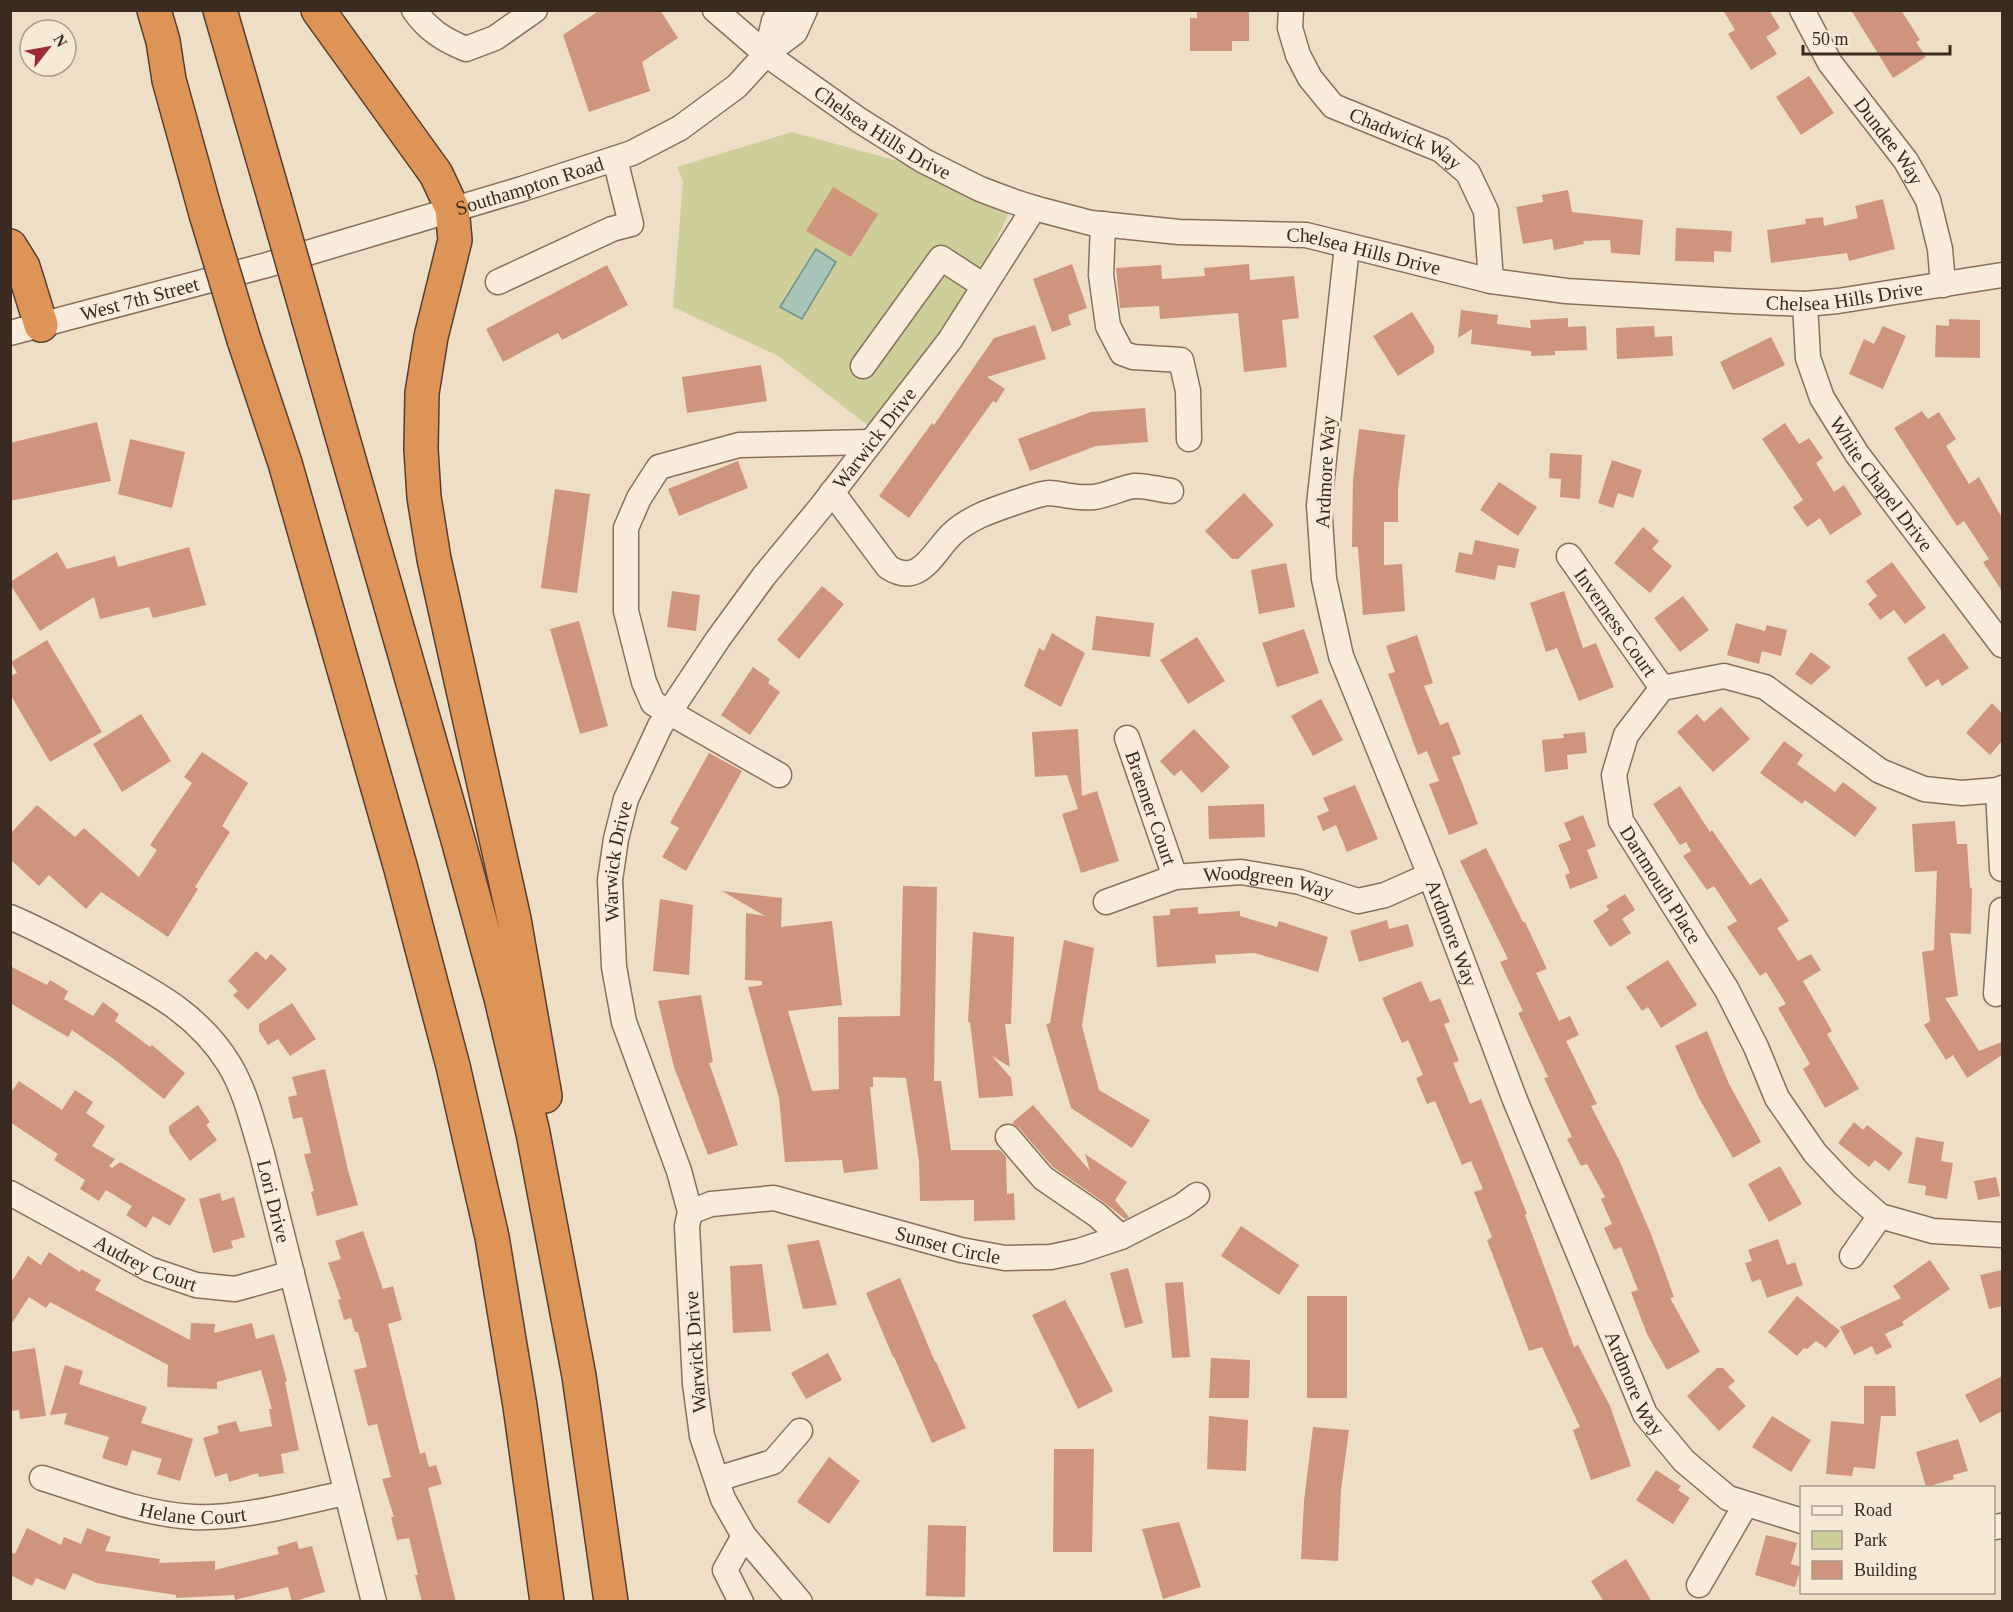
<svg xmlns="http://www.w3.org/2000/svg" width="2013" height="1612" font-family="'Times New Roman',serif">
<rect width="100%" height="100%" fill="#efdec6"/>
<polygon fill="#cdce9a" points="792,132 898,161 1008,215 971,293 870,427 778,356 673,307 683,181 677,167"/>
<polygon fill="#a8c3b8" stroke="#6e9285" stroke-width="1.5" points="816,249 836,262 802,319 780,307"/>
<g fill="#ce957c">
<polygon points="600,10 660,10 678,38 642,62 650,91 589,112 563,35"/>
<polygon points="1197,10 1249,10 1249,41 1232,41 1232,51 1190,51 1190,18 1197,18"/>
<polygon points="1723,10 1769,10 1780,28 1766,37 1777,54 1751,70 1728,34 1735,30"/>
<polygon points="1851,10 1901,10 1920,40 1916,42 1926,57 1893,78"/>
<polygon points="1809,76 1834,113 1801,135 1776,97"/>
<polygon points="833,187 878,214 851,257 806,231"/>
<polygon points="1568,190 1572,212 1643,220 1640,255 1611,253 1610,240 1583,241 1584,244 1554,250 1552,239 1523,244 1516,207 1543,202 1542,195"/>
<polygon points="1883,199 1895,249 1849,261 1847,253 1771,263 1767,230 1806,224 1805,219 1823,217 1824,226 1858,218 1855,206"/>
<polygon points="1676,228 1732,231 1731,252 1714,251 1714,262 1675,261"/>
<polygon points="1072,264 1087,308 1068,315 1071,325 1052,332 1033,279"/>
<polygon points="1249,264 1250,280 1294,276 1299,318 1282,320 1287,367 1244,372 1238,313 1160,319 1159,306 1120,308 1116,268 1161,265 1162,279 1205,276 1204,268"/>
<polygon points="607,265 628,305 562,340 558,333 503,362 486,329"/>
<polygon points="1461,310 1498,315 1497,324 1531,328 1530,320 1568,318 1568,327 1586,326 1587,350 1555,351 1555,355 1531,356 1531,351 1471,344 1472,329 1458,338"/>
<polygon points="1412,312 1434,347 1434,353 1398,376 1373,336"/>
<polygon points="1949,319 1980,320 1980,358 1935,357 1936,325 1949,326"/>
<polygon points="1035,325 1046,359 987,377 1005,389 996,403 993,401 909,518 879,496 932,423 934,425 994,338"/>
<polygon points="1654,326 1655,337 1672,336 1673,356 1617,359 1616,328"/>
<polygon points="1883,326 1906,336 1883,389 1849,374 1864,339 1874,344"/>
<polygon points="1771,337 1785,365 1733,390 1720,362"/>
<polygon points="761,365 767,401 687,413 682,377"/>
<polygon points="1145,408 1148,442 1096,446 1030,471 1018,439 1091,412"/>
<polygon points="1922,411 1928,419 1939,412 1956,439 1946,446 1969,484 1979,477 2002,518 2002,591 1983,562 1989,559 1964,521 1957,526 1894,428"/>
<polygon points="97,422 111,481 10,501 10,443"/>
<polygon points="1785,423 1799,444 1809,438 1823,458 1816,463 1834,492 1844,485 1862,514 1830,535 1820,518 1807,527 1793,507 1803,500 1762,439"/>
<polygon points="1359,429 1405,435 1398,490 1398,522 1384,522 1384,565 1402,564 1405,611 1363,615 1358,547 1352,547 1353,479"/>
<polygon points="130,439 185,452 172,508 118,494"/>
<polygon points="1550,453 1582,455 1580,499 1560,497 1561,479 1549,478"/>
<polygon points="1612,460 1642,470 1633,498 1618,493 1613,508 1598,503"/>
<polygon points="738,461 748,488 679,516 668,489"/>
<polygon points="1499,482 1537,507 1518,536 1480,510"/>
<polygon points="555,489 590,494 577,593 541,588"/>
<polygon points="1244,493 1274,525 1238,559 1232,559 1205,531"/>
<polygon points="1643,527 1659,541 1652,549 1672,566 1650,593 1614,563"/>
<polygon points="1475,540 1519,549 1515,568 1498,565 1495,580 1455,572 1459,552 1472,555"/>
<polygon points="189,547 206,605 153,618 149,607 100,619 94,597 40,631 10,584 10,582 57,552 67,569 115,556 118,567"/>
<polygon points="1892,562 1926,608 1905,624 1894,610 1880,620 1868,604 1877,596 1866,581"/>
<polygon points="1286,563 1295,607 1259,614 1251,570"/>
<polygon points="822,586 844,604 799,659 777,640"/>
<polygon points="672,591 700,595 696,631 667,627"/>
<polygon points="1564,591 1583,648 1596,643 1614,687 1579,701 1557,648 1546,652 1530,603"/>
<polygon points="1683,596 1709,630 1680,652 1654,618"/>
<polygon points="1096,616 1154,623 1150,657 1092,650"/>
<polygon points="579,621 608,726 580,734 550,629"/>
<polygon points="1736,623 1765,631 1767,625 1787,630 1781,656 1762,651 1759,664 1727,655"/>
<polygon points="1304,629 1319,673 1277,687 1262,643"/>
<polygon points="1052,633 1085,653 1061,707 1024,686 1039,648 1044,651"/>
<polygon points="1944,633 1969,668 1942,686 1938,679 1926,687 1907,658"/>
<polygon points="1417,635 1433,683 1424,686 1440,725 1448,722 1461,754 1452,757 1478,824 1449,835 1429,784 1439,781 1427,751 1418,755 1388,674 1395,672 1386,646"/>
<polygon points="1197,637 1225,681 1188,704 1160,660"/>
<polygon points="47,640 102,732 50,762 10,694 10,676 17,673 11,662"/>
<polygon points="1811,652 1831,667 1811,685 1795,674"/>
<polygon points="753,667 770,679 768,683 780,692 750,735 721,715"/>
<polygon points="1321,699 1343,740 1313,756 1291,716"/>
<polygon points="1992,703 2002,713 2002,741 1990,755 1966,733"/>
<polygon points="1721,707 1750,739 1713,772 1677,732 1697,714 1704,722"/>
<polygon points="141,714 171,761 122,792 93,744"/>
<polygon points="1078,729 1082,796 1097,791 1119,861 1081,873 1062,814 1078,809 1067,775 1035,777 1032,732"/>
<polygon points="1194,729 1230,767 1202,793 1181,770 1174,776 1160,761"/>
<polygon points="1585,732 1587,753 1567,755 1568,769 1545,772 1542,740 1564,738 1563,734"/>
<polygon points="1784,741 1803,755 1797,764 1835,792 1843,782 1877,808 1855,837 1805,800 1802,804 1760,773"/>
<polygon points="202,752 248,783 222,826 230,832 195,887 198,889 168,937 101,892 86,909 49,875 39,886 10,859 10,834 37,805 75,837 84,828 139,877 157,850 150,845 192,783 184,777"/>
<polygon points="709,753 742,771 686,871 662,857 679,828 670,823"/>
<polygon points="1355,785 1378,839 1347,852 1336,825 1323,831 1317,816 1329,811 1323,798"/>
<polygon points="1680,786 1710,832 1712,830 1750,885 1761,878 1789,921 1777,928 1798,961 1811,954 1821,970 1803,981 1832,1031 1827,1034 1859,1089 1825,1108 1803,1069 1810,1064 1778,1008 1786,1004 1766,972 1760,976 1727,927 1737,921 1714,886 1707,890 1683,856 1691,851 1686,842 1680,845 1653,804"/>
<polygon points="1264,804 1265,837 1209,839 1208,806"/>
<polygon points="1583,815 1596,846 1587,850 1598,878 1570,889 1565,875 1570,873 1558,845 1571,840 1564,823"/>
<polygon points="1955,821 1957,844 1967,844 1970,888 1972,888 1971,934 1950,933 1958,996 1945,998 1979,1051 2002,1042 2002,1055 1967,1078 1953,1055 1946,1060 1924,1025 1930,1021 1922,952 1934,950 1937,871 1915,872 1912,824"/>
<polygon points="1486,848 1523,922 1525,922 1547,969 1536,973 1559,1021 1570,1016 1579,1035 1566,1041 1597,1104 1591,1106 1620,1162 1651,1234 1674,1297 1670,1298 1700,1352 1667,1370 1647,1334 1631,1292 1638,1290 1621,1247 1614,1250 1604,1228 1612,1224 1601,1199 1605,1197 1587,1164 1581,1166 1567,1139 1572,1137 1544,1078 1548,1077 1518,1013 1523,1011 1500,962 1508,959 1460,861"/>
<polygon points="903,886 937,887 934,1081 941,1081 951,1150 1000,1150 1006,1157 1007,1194 1014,1193 1015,1220 974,1221 974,1200 920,1201 919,1161 906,1078 873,1077 873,1087 870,1087 878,1169 844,1173 842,1160 785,1162 779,1098 748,987 762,985 762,981 745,980 746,913 765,916 722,891 782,898 781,927 832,921 842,1005 788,1011 812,1091 839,1089 838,1017 900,1016"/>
<polygon points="1625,894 1635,910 1622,919 1631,933 1610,947 1593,921 1609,910 1606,906"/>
<polygon points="660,899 693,905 689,975 653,971"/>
<polygon points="1198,907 1198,914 1240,911 1240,916 1277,927 1279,921 1328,937 1318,972 1255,953 1215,955 1216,963 1157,967 1153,916 1170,915 1170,909"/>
<polygon points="1387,920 1389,929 1408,924 1414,946 1359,962 1350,931"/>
<polygon points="973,932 1014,937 1011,1024 1005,1024 1010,1067 992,1056 1011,1078 1013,1096 979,1098 970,1022 968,1022"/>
<polygon points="1064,940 1094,948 1082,1026 1099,1090 1150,1120 1132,1148 1071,1108 1046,1024 1050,1023"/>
<polygon points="256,951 266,960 271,954 287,969 248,1010 233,995 238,991 228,981"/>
<polygon points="1668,960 1697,1005 1661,1028 1648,1007 1642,1011 1626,987"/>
<polygon points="10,966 47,985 50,980 68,991 64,999 93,1016 103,1002 119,1014 115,1021 150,1047 152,1045 185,1073 164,1099 115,1060 72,1030 68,1037 10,1003"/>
<polygon points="1421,981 1430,1002 1440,998 1450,1022 1444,1024 1459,1061 1453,1063 1470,1104 1481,1099 1527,1214 1525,1215 1574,1347 1578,1345 1610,1406 1631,1466 1591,1480 1573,1430 1580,1427 1542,1347 1529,1351 1487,1240 1492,1237 1474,1192 1483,1189 1471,1161 1462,1165 1435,1101 1427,1104 1416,1078 1423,1075 1408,1040 1402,1043 1382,998"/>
<polygon points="701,995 713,1062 709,1063 738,1145 708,1155 674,1067 658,1001"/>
<polygon points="292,1003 316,1039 290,1056 278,1039 268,1045 259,1031 259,1024"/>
<polygon points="1707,1031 1729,1084 1761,1142 1733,1158 1699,1098 1675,1046"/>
<polygon points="325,1069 348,1170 358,1205 317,1216 311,1192 314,1191 304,1154 311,1153 302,1117 293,1119 288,1097 297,1095 292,1077"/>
<polygon points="19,1081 62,1110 75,1090 93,1102 86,1113 105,1126 92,1146 115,1159 109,1166 112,1168 120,1162 186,1199 170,1226 153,1216 146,1228 126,1215 132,1206 106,1190 99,1201 80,1189 85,1180 54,1160 58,1154 10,1122 10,1094"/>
<polygon points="198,1105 210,1122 206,1125 217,1140 190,1161 169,1132 169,1126"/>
<polygon points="1033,1105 1090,1171 1085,1154 1127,1182 1115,1200 1129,1217 1125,1219 1105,1203 1053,1167 1019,1128 1012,1123"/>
<polygon points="1854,1122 1863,1130 1867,1125 1903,1153 1889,1171 1875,1160 1869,1167 1838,1143"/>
<polygon points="1916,1137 1944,1142 1941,1161 1953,1163 1947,1199 1925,1195 1926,1186 1908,1183"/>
<polygon points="1780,1166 1802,1204 1769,1222 1748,1184"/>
<polygon points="1996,1177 2000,1196 1978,1200 1974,1181"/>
<polygon points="220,1193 222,1201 234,1197 245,1237 231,1241 233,1248 213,1253 199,1199"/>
<polygon points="1241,1226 1299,1265 1279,1295 1221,1256"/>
<polygon points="363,1231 383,1289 393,1286 402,1320 388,1324 420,1454 425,1452 429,1467 436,1465 442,1484 428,1488 456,1602 422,1602 415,1575 418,1575 409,1538 397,1540 391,1517 394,1517 382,1479 391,1477 377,1424 368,1426 363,1405 354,1370 367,1367 358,1332 355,1332 351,1318 344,1320 338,1300 341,1299 328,1263 341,1259 335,1241"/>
<polygon points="1778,1239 1787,1265 1795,1262 1803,1285 1767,1298 1760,1279 1752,1282 1745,1263 1752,1261 1748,1250"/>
<polygon points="819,1240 837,1305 803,1309 787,1245"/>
<polygon points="49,1252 80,1272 81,1269 101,1280 95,1290 190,1340 191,1323 215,1324 214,1333 252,1323 256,1339 274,1334 287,1381 285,1382 299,1450 281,1454 284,1473 259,1477 258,1473 229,1482 227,1473 215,1477 203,1438 219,1433 217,1426 236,1421 240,1432 272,1426 269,1409 272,1409 261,1370 217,1382 217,1389 167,1387 168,1365 50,1302 46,1308 29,1297 10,1326 10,1284 28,1256 41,1265"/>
<polygon points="1930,1260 1950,1289 1902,1322 1904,1325 1885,1334 1892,1347 1876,1355 1872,1346 1854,1355 1840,1327 1901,1298 1893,1286"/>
<polygon points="762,1264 771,1331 733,1333 730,1266"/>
<polygon points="1128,1268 1143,1323 1125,1328 1110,1273"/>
<polygon points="2002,1270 2002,1306 1989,1309 1980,1275"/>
<polygon points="900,1278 935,1362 936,1362 966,1428 932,1443 894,1357 893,1357 866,1293"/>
<polygon points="1183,1282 1190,1357 1172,1358 1165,1283"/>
<rect x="1307" y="1296" width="40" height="102"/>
<polygon points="1797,1296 1840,1331 1826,1348 1816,1341 1807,1349 1804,1348 1797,1356 1768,1332"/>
<polygon points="1065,1300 1113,1391 1078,1409 1032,1315"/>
<polygon points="35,1348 46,1416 20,1419 19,1410 10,1411 10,1352"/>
<polygon points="828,1353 842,1380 806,1399 791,1373"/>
<polygon points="1211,1358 1250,1360 1249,1398 1209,1398"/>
<polygon points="65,1365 83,1371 79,1384 147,1407 141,1423 193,1439 180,1481 157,1474 162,1459 132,1450 127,1466 102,1458 109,1437 64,1424 67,1413 50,1415"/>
<polygon points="1717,1368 1723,1368 1735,1381 1728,1387 1746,1406 1719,1431 1687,1396"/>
<polygon points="2002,1376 2002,1411 1980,1423 1965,1395"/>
<polygon points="1864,1386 1895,1386 1896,1416 1881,1416 1875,1469 1854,1467 1852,1476 1826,1474 1831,1421 1864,1424"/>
<polygon points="1209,1416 1248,1420 1246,1471 1207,1469"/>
<polygon points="1772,1416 1811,1440 1791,1472 1752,1447"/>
<polygon points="1313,1427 1349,1430 1341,1490 1338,1561 1301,1559 1304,1501"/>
<polygon points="1958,1439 1968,1471 1953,1475 1954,1479 1926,1487 1916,1452"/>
<polygon points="1054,1449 1094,1449 1092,1552 1053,1552"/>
<polygon points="829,1457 860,1481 829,1524 797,1502"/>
<polygon points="1656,1470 1681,1486 1678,1490 1690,1498 1673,1524 1636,1500"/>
<polygon points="1179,1522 1201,1587 1163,1599 1142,1529"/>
<polygon points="928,1525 966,1526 965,1597 926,1596"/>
<polygon points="27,1528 61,1545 64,1537 81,1544 87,1528 111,1537 105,1551 160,1559 159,1563 215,1561 215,1570 279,1554 277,1547 297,1541 299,1549 312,1546 325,1592 292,1602 288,1587 235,1600 234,1595 176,1598 176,1595 97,1583 73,1573 65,1590 36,1578 32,1586 10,1575 10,1552 15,1554"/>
<polygon points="1766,1535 1797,1543 1791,1564 1801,1567 1795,1587 1755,1575"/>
<polygon points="1626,1559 1652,1602 1604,1602 1591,1581"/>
</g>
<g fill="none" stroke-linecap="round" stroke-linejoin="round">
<g stroke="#8b6f5b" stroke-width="27">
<g id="minor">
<path d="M414 10C428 30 444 40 466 49L495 38 535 10"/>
<path id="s1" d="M715 10 766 54 859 120 924 161 980 189 1012 201 1034 208 1091 223 1179 232 1306 235 1491 281 1566 291 1735 301 1805 304 1838 301 2002 275"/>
<path id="s2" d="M1291 10 1290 28 1298 55 1310 78 1333 106 1441 150 1468 173 1486 211 1491 281"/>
<path id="s3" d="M1802 10 1830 63 1906 161 1928 200 1940 249 1943 285"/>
<polyline points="766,54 774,21 780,10"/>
<polyline points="1103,224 1101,275 1108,326 1122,353 1133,357 1181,360 1188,391 1189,439"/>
<path id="s4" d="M1347 246 1319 505 1324 579 1341 656 1430 875 1515 1100 1645 1414 1684 1461 1728 1498 1802 1521"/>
<polyline points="498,282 612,229 631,224 615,159"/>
<path id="s5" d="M1805 304 1808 358 1822 398 1857 454 2002 645"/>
<path id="s6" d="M10 333 267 265 522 189 632 153 680 128 737 86 766 54 795 32 805 10"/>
<polyline points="863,366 941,258 984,286"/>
<path d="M832 492 888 567C920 588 933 552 952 534 959 527 971 520 979 516 990 511 1039 493 1049 493 1065 494 1077 499 1094 497 1108 495 1121 488 1134 486 1146 485 1159 490 1171 491"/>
<path id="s7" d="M1569 556 1662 688"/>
<path id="s8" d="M1127 738 1175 877"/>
<polyline points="779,775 653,703 644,682 626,611 626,528 639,498 659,467 739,445 871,442"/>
<path id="s9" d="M2002 788 1998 790 1962 793 1924 789 1880 771 1765 687 1724 676 1662 688 1626 735 1614 775 1621 821 1727 990 1756 1047 1777 1098 1815 1153 1845 1185 1880 1216 1933 1231 2002 1235"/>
<polyline points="1998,790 2002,869"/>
<path id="s10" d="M1106 902 1175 877 1241 872 1300 882 1358 901 1385 895 1430 875"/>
<path id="s11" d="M10 917C43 931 74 948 105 965 154 992 198 1014 229 1064 245 1090 253 1124 262 1154L374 1602"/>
<polyline points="1996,994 2002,910"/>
<polyline points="1008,1137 1043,1178 1097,1215 1121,1237"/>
<path id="s12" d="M10 1193 149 1269 196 1285 235 1289 292 1273"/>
<path id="s13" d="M690 1212 711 1204 774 1198 961 1250 1005 1258 1051 1257 1079 1251 1121 1237 1182 1206 1197 1195"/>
<polyline points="1852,1256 1880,1216"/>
<path id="s14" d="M42 1478C91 1493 141 1514 193 1517 244 1519 296 1503 346 1493"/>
<polyline points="717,1479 773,1462 800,1431"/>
<polyline points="1994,1527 2002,1526"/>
<polyline points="1699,1585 1746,1504"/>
<polyline points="741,1602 725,1570 744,1536"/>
<path id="s15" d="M800 1602 744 1536 723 1499 702 1436 695 1384 687 1226 690 1212 679 1171 624 1022 614 967 610 880 616 839 626 799 660 726 718 639 764 576 821 507 950 340 1034 208"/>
</g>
</g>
<g stroke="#593e2f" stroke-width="36">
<g id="highway">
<polyline points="154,10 163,41 169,80 206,214"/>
<polyline points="220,10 274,197"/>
<polyline points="318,10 436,174 452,208 455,240 431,337 422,393 421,449 424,497 434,559 514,919 545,1096"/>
<polyline points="10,246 23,267 41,325"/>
<polyline points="309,320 458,840 501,998 533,1133 579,1376 611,1602"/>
<polyline points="244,340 285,463 401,869 453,1066 492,1237 520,1406 547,1602"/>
</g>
</g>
<use href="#minor" stroke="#f9ecda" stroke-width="24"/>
<use href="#highway" stroke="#de9457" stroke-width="33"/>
<g stroke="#593e2f" stroke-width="36" stroke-linecap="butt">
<g id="highway-bridge">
<polyline points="274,197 309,320"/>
<polyline points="206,214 244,340"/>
</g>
</g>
<use href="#highway-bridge" stroke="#de9457" stroke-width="33"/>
</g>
<g text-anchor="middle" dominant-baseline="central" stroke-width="6" stroke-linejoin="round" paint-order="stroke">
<g font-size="20" fill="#3b2a1f" stroke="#f6e9d6">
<text stroke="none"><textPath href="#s1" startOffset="208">Chelsea Hills Drive</textPath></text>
<text stroke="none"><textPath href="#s2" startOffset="188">Chadwick Way</textPath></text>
<text stroke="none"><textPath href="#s3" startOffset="158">Dundee Way</textPath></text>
<text stroke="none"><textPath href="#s6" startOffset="540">Southampton Road</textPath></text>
<text stroke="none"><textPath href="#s1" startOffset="712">Chelsea Hills Drive</textPath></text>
<text stroke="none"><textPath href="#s1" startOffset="1198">Chelsea Hills Drive</textPath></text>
<text stroke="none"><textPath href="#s6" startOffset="134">West 7th Street</textPath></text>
<text stroke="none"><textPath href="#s15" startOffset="1287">Warwick Drive</textPath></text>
<text transform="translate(1325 472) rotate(-87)">Ardmore Way</text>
<text stroke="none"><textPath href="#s5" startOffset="201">White Chapel Drive</textPath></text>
<text stroke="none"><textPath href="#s7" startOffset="81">Inverness Court</textPath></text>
<text stroke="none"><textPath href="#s8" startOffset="74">Braemer Court</textPath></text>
<text stroke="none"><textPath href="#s15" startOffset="784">Warwick Drive</textPath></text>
<text stroke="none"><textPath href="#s9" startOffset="597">Dartmouth Place</textPath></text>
<text stroke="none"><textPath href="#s10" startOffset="168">Woodgreen Way</textPath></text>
<text stroke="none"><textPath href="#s4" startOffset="712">Ardmore Way</textPath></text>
<text stroke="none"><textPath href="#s11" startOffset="412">Lori Drive</textPath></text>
<text stroke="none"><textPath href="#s13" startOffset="266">Sunset Circle</textPath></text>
<text stroke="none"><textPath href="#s12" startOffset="153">Audrey Court</textPath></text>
<text transform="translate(695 1352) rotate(-94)">Warwick Drive</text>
<text stroke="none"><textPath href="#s4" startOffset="1198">Ardmore Way</textPath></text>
<text stroke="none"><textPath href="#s14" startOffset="156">Helane Court</textPath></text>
</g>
</g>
<rect width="2013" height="1612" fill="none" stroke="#3b2a1f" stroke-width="24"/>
<rect x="1800" y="1486" width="195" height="108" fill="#f6e9d6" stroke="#ab9d8d" stroke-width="1.5"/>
<rect x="1812" y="1506" width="30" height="9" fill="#f9ecda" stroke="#ab9d8d" stroke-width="1.5"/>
<text x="1854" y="1516" font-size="18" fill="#3b2a1f">Road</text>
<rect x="1812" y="1531" width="30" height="18" fill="#cdce9a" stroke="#ab9d8d" stroke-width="1.5"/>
<text x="1854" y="1546" font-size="18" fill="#3b2a1f">Park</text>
<rect x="1812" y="1561" width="30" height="18" fill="#ce957c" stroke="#ab9d8d" stroke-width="1.5"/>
<text x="1854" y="1576" font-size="18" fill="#3b2a1f">Building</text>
<g transform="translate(48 48) rotate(59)"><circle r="28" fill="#f6e9d6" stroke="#ab9d8d" stroke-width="1.5"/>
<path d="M0-4.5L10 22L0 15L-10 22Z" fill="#9b2b38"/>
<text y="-9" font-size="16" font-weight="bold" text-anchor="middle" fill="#3b2a1f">N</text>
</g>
<path d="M1803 45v9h147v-9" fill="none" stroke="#3b2a1f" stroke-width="3"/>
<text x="1812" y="45" font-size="18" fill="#3b2a1f" stroke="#f6e9d6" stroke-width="4.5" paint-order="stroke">50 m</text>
</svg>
